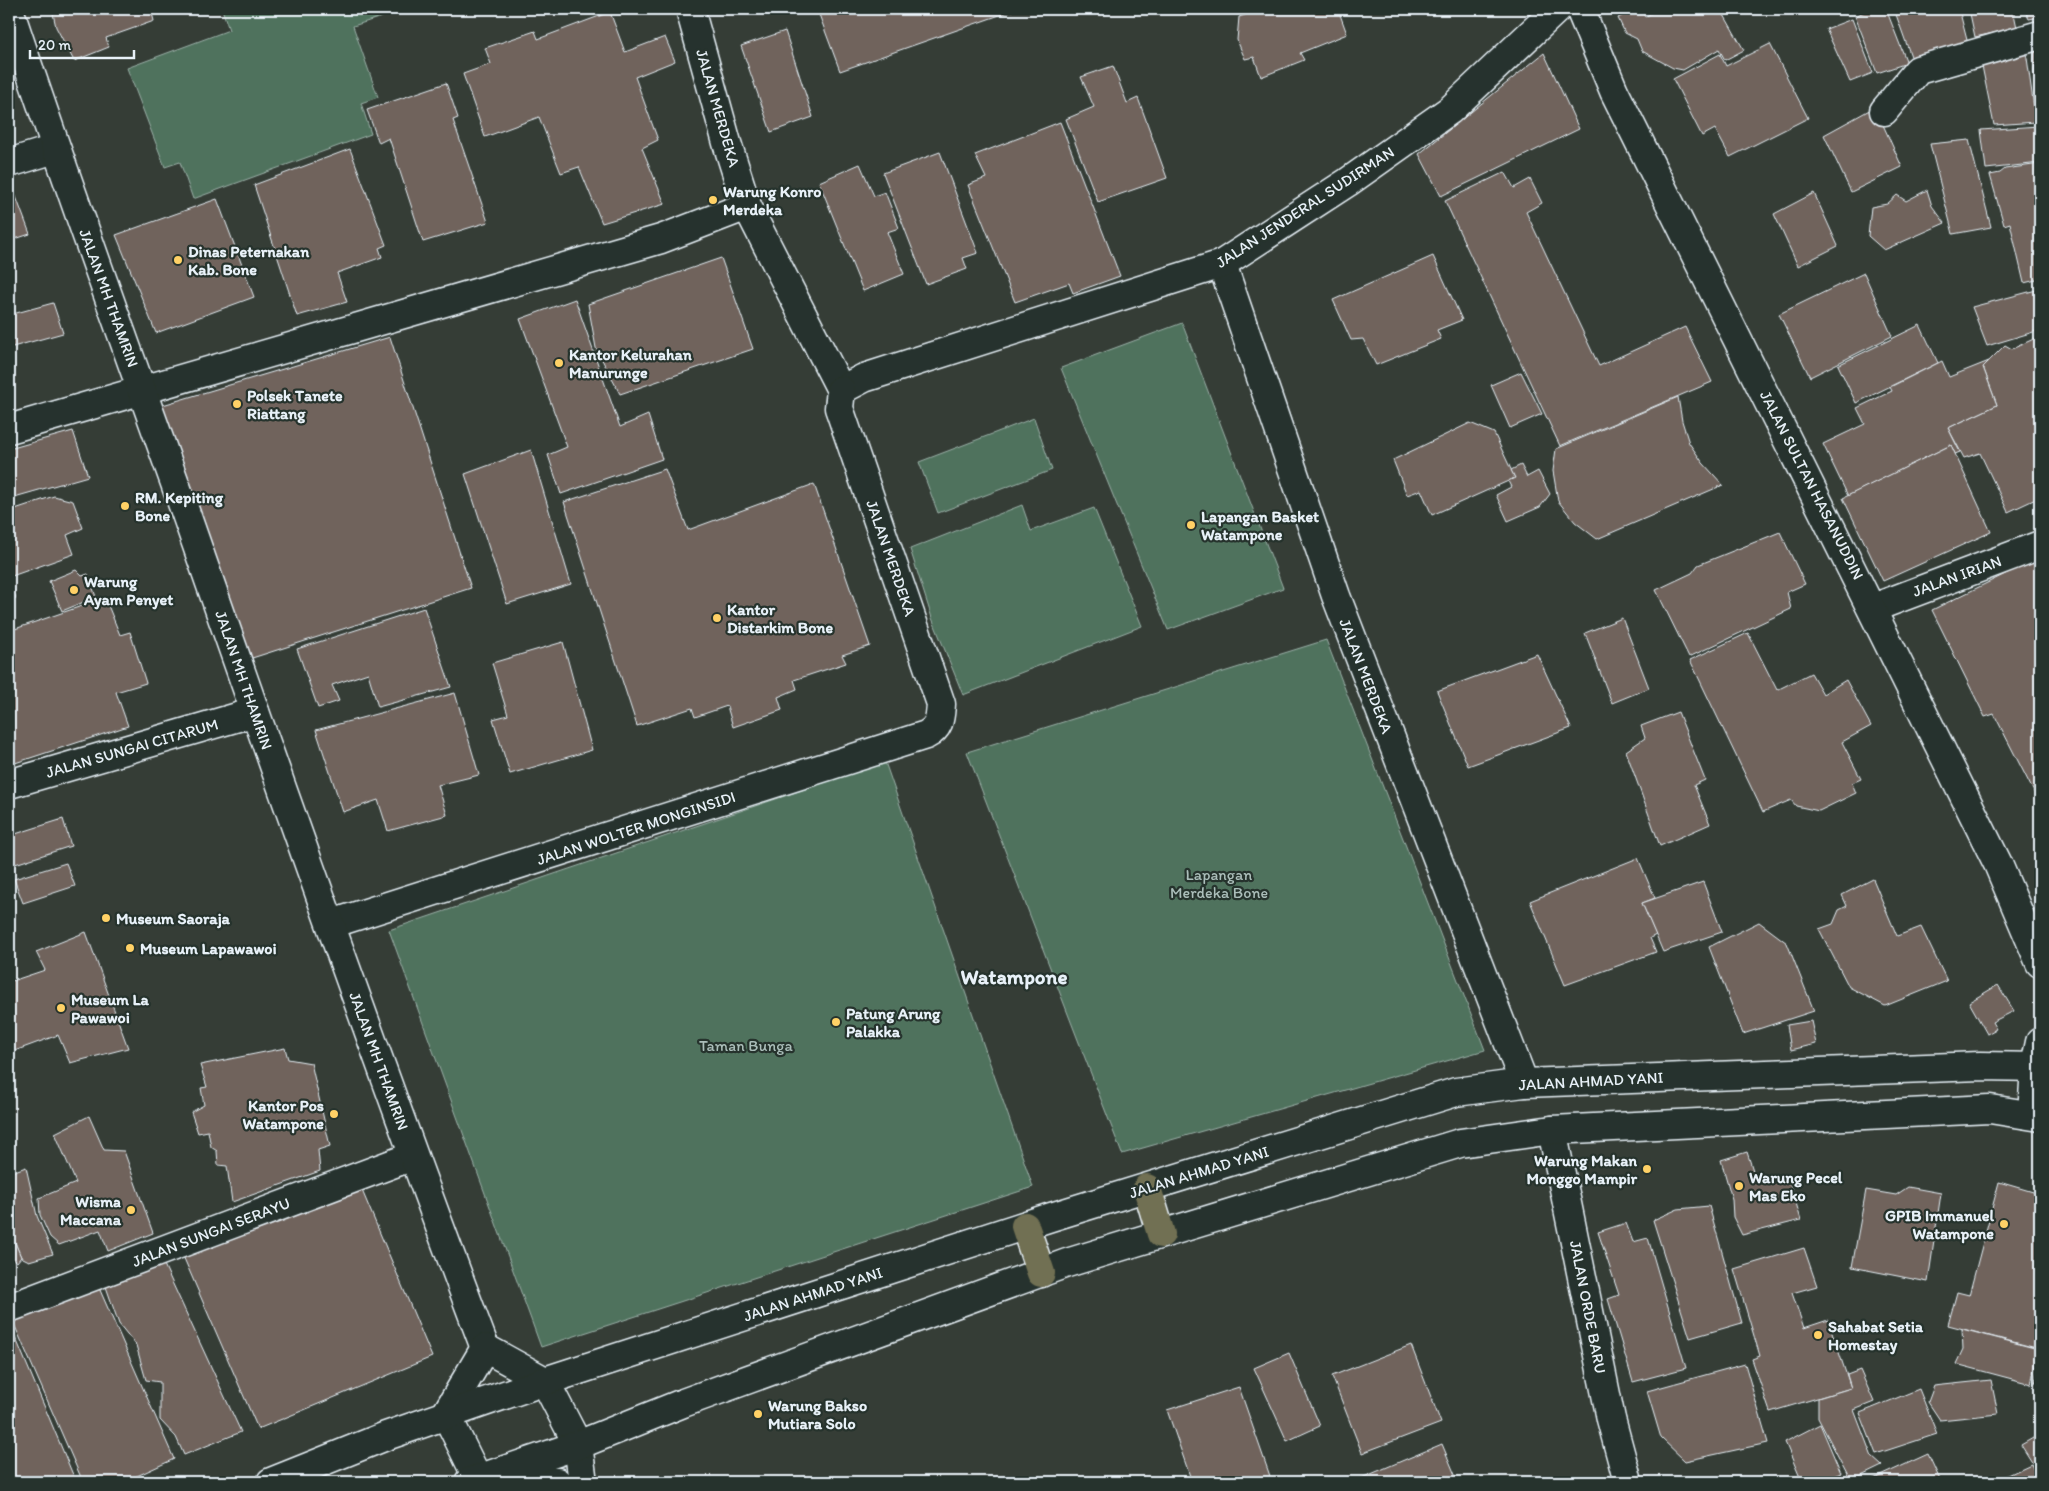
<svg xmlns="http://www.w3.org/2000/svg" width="2049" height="1491" font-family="Itim,sans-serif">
<rect width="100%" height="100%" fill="#353d36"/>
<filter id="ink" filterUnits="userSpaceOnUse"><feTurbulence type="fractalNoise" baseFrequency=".02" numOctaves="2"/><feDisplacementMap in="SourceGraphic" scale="10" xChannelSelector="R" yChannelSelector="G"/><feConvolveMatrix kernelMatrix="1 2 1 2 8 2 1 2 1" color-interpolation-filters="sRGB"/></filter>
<g filter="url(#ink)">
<g fill="#50725d" stroke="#9cb2aa">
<polygon points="222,9 407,9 353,26 378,97 361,103 371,134 193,199 180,162 165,167 127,68 229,30"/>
<polygon points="1182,323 1283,588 1168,630 1061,368"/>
<polygon points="1034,418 1052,470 938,513 919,462"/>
<polygon points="1022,505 1031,531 1094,508 1142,626 963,695 932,618 910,549"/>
<polygon points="1326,640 1485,1050 1122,1154 967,752"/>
<polygon points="885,762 1033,1187 541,1347 389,930"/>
</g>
<g fill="#6f635b" stroke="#e8f1f8">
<polygon points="52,9 151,9 154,21 106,38 109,47 74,61 56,27"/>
<polygon points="817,9 1017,9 840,71"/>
<polygon points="1262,9 1338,9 1347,34 1300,53 1304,60 1261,77 1254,57 1245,59 1237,40 1239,17"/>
<polygon points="1634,9 1641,9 1645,17 1655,11 1654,9 1725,9 1723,13 1744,50 1725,60 1719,49 1683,70 1673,68 1642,51 1637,39 1625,33 1618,18"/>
<polygon points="1863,9 1886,9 1907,63 1877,73 1855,16 1864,12"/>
<polygon points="1894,9 1959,9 1969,48 1913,62"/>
<polygon points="1969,9 2013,9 2017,28 1975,37"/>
<polygon points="2024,9 2040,9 2040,17 2029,19"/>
<polygon points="610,12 625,52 665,37 675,61 635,77 658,140 642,148 665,204 602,223 579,167 561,173 539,117 485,137 463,74 491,64 485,48 535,31 538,39"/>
<polygon points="1852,19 1873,73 1850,82 1826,29"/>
<polygon points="785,31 813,117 771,132 741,46"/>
<polygon points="2035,33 2040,33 2040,103 2034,73"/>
<polygon points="1770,44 1808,118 1730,157 1715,129 1702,136 1673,79 1720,54 1726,66"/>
<polygon points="2026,51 2036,122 1994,125 1981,61"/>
<polygon points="1544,53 1579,129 1441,196 1419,154"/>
<polygon points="1113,66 1127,103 1138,98 1167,178 1098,202 1066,119 1094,107 1081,77"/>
<polygon points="446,83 458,118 453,120 488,222 423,242 389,138 379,143 367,110"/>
<polygon points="1875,107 1902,167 1851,192 1824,135"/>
<polygon points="1060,122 1120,276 1073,293 1069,283 1015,302 968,185 986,178 975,155"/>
<polygon points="2039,126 2040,163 1986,169 1981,130"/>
<polygon points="1969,140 1991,227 1953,234 1930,144"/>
<polygon points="350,149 386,245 379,248 382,257 337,273 347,302 297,316 254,185"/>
<polygon points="940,152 978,253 963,258 967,269 926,284 883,173"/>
<polygon points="860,164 874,196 885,192 899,228 887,232 904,274 863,291 819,182"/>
<polygon points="2040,164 2040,279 2024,283 2010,223 2004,225 1990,175 2000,173 2005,169"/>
<polygon points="1505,172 1514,188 1530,179 1542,203 1526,212 1599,366 1685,327 1712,382 1560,446 1445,201"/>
<polygon points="9,178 30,234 9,241"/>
<polygon points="1927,190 1932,206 1945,223 1884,250 1868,236 1871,207 1887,204 1897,195 1906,201"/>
<polygon points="1814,193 1838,246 1798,266 1774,214"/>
<polygon points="217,199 254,297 156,333 116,235"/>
<polygon points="1433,256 1462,320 1437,330 1441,339 1376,365 1363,339 1351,340 1333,300"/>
<polygon points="721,258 753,349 620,394 596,348 588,304"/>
<polygon points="1864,273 1892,336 1810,377 1779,314"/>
<polygon points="2040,289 2040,330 1987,346 1972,307"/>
<polygon points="575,299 620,427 648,415 662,459 561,494 548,455 567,447 520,319"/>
<polygon points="53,303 63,333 9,348 9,315"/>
<polygon points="1920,325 1938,363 1856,403 1838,365"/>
<polygon points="2040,336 2040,488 2039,489 2040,497 2008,512 1980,453 1964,458 1948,428 1997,405 1983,367 2005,345 2012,349"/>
<polygon points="390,337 471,588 249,659 156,407"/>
<polygon points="1942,361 1949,377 1989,361 1983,367 1997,405 1948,428 1960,452 1955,454 1951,445 1848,496 1823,444 1865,424 1857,408 1892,391 1890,387"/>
<polygon points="1521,372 1542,414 1510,428 1491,385"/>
<polygon points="1678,397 1682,421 1689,443 1703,463 1723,485 1597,539 1575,522 1558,501 1553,471 1556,449"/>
<polygon points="1470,423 1494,433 1515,478 1432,515 1421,490 1407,495 1393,460"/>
<polygon points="73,431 88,476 11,498 9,491 9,449"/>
<polygon points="1951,445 1991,532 1883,581 1843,498"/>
<polygon points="531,450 571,584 507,604 465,474"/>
<polygon points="1521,465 1527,477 1538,471 1550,494 1540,507 1508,521 1496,495 1511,487 1508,481 1515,478 1511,470"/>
<polygon points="665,469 688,530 814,484 870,646 842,655 846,663 794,680 797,689 778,697 782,710 733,727 727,706 695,717 692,708 637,726 564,502"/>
<polygon points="54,496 73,501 83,528 67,535 74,554 9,577 16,598 9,600 9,511"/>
<polygon points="1780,532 1805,584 1787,592 1791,609 1689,657 1656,590 1692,573 1698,565"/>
<polygon points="2038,558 2040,563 2040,624 2036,626 2040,636 2040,804 1994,714 1985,717 1932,610"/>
<polygon points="76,570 82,576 88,574 96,597 62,611 49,581"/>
<polygon points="105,598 120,635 130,632 146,683 116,692 128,726 9,765 9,631"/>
<polygon points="424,608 451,687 378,707 368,673 332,685 339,701 318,708 297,649"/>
<polygon points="1622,618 1649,688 1612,703 1585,633"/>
<polygon points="1748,633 1777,690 1811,673 1823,694 1846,680 1871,726 1842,742 1861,779 1852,783 1856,793 1819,811 1796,806 1791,800 1763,812 1690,660"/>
<polygon points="563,642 592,750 510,774 493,719 508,715 492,663"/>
<polygon points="1537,654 1571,728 1468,766 1437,691"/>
<polygon points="455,693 479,775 438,785 447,815 388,831 378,800 343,812 316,730"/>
<polygon points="1678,712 1705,780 1694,785 1710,824 1660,846 1626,751 1645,738 1641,726"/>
<polygon points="63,819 71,846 9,866 9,836"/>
<polygon points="1638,858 1655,898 1642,903 1656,935 1650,938 1656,952 1565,985 1530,901"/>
<polygon points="66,863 75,886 23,903 14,879"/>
<polygon points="1873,879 1897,936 1921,927 1947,981 1885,1006 1849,987 1819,929 1833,924 1839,910 1847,906 1842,895"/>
<polygon points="1703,882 1722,932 1663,952 1642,903"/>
<polygon points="1759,922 1787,943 1814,1011 1743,1034 1709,947"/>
<polygon points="86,932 128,1048 70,1063 58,1035 9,1053 9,982 45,970 36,952"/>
<polygon points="1998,985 2014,1011 1992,1022 1996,1029 1987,1034 1969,1002"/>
<polygon points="1811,1021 1816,1044 1791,1050 1787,1025"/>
<polygon points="285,1048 288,1059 311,1063 330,1146 318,1150 320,1171 232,1202 227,1166 218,1165 217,1151 211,1147 208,1131 198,1133 191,1112 204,1105 201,1088 207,1087 200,1065"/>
<polygon points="89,1116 104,1150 124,1151 153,1233 108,1251 100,1230 59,1245 50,1237 40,1215 39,1198 76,1183 55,1133"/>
<polygon points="1747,1152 1757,1183 1779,1177 1791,1186 1801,1220 1742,1235 1733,1217 1732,1199 1721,1160"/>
<polygon points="26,1167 37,1216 53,1254 29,1261 21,1257 9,1228 9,1173"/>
<polygon points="1999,1182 2040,1194 2040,1349 1948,1325 1957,1292 1969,1295"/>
<polygon points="1908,1187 1941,1193 1928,1282 1852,1267 1866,1190 1896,1195"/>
<polygon points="361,1188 432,1357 258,1429 183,1256"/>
<polygon points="1709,1206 1742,1323 1690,1338 1653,1220 1678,1209"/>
<polygon points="1626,1223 1633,1242 1648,1238 1686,1368 1633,1382 1608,1299 1619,1295 1598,1232"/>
<polygon points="9,1228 21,1257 17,1262 9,1257"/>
<polygon points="1804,1248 1817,1286 1792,1293 1804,1328 1828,1320 1851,1388 1770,1412 1752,1359 1760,1356 1734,1269"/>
<polygon points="160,1256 241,1432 184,1455 176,1437 160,1420 160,1382 146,1380 136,1345 119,1324 103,1278"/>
<polygon points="96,1281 174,1459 124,1482 83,1482 10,1315"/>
<polygon points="9,1322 76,1482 9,1482"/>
<polygon points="1962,1329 2038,1349 2031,1384 1956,1364 1963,1349"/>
<polygon points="1411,1345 1441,1423 1362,1453 1332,1376"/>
<polygon points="1289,1353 1320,1426 1287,1441 1254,1368"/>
<polygon points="2040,1361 2040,1382 2035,1382"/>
<polygon points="1745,1364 1768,1443 1685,1461 1661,1438 1647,1391"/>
<polygon points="1860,1370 1874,1402 1854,1410 1872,1457 1882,1466 1851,1481 1818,1418 1818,1398 1851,1388 1847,1375"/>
<polygon points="1991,1380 1998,1414 1940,1420 1928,1402 1934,1386"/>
<polygon points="1239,1387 1272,1482 1192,1482 1167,1410"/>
<polygon points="1919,1389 1937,1434 1876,1454 1860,1413"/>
<polygon points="1820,1424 1841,1473 1819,1482 1802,1482 1785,1442"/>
<polygon points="2040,1434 2040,1475 2021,1445"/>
<polygon points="1442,1444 1458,1482 1352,1482"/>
<polygon points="1928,1454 1941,1482 1867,1482"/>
<polygon points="2031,1464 2039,1482 1992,1482"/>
</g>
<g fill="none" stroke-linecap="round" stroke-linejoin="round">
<g stroke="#e8f1f8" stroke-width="31">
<g id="minor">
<polyline points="690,9 727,143 747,206 841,390"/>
<polyline points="1884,111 1918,70 2040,35"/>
<polyline points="9,163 55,149"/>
<polyline points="1222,264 1336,596 1524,1083"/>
<polyline points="841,390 864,378 1222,264 1348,182 1450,110 1557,9"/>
<polyline points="9,429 661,239 747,206"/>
<polyline points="1873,608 2040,545"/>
<polyline points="9,784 255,712"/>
<path d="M331 924 926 735C940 728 940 718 941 704L839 408 841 390"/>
<polyline points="1552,1130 1611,1419 1628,1482"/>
<polyline points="9,1308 413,1156"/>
<polyline points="578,1445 583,1482"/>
<polyline points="479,1479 557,1482"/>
</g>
</g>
<g stroke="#e8f1f8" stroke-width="31">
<g id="secondary">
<path d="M9 9C65 178 126 346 186 514 283 793 381 1072 485 1348"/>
<polyline points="1580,9 1614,91 1998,864 2040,963"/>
<polyline points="2032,1115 2035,1066 2040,1042"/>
<polyline points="485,1348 545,1381 578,1445"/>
<polyline points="478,1479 446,1414 485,1348"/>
<polyline points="271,1482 386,1436 545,1381 1051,1217 1456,1092 1524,1083 1980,1066 2040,1067"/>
<polyline points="469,1482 578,1445 683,1403 1067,1263 1460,1143 1552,1130 1990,1109 2040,1117"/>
</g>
</g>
<g stroke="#e8f1f8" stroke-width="31">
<g id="primary">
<polyline points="1147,1188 1161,1234"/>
<polyline points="1025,1226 1041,1273"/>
</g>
</g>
<use href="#minor" stroke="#26332d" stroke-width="28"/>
<use href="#secondary" stroke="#26332d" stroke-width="28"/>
<use href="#primary" stroke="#716f52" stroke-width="28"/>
</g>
</g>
<g fill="#ffd166" stroke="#26332d" stroke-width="2">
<circle cx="713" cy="200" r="5"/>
<circle cx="178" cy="260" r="5"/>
<circle cx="559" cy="363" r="5"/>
<circle cx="237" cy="404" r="5"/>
<circle cx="125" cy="506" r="5"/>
<circle cx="1191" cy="525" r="5"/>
<circle cx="74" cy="590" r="5"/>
<circle cx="717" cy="618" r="5"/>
<circle cx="106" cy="918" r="5"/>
<circle cx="130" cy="948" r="5"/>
<circle cx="61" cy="1008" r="5"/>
<circle cx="836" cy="1022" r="5"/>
<circle cx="334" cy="1114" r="5"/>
<circle cx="1647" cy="1169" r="5"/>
<circle cx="1739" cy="1186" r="5"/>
<circle cx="131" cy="1210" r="5"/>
<circle cx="2004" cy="1224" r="5"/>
<circle cx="1818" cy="1335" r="5"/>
<circle cx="758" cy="1414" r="5"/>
</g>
<g text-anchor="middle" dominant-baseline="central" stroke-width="4.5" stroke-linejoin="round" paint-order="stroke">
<g font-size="16" fill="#e8f1f8" stroke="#26332d">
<text transform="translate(718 108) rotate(74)">JALAN MERDEKA</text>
<text transform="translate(1305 207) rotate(-33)">JALAN JENDERAL SUDIRMAN</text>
<text transform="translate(109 298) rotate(70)">JALAN MH THAMRIN</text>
<text transform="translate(1812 485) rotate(63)">JALAN SULTAN HASANUDDIN</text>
<text transform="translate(891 558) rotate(71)">JALAN MERDEKA</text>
<text transform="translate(1957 576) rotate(-20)">JALAN IRIAN</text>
<text transform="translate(1366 676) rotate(69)">JALAN MERDEKA</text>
<text transform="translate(244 680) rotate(71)">JALAN MH THAMRIN</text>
<text transform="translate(132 748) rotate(-16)">JALAN SUNGAI CITARUM</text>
<text transform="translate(636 828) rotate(-18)">JALAN WOLTER MONGINSIDI</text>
<text transform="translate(379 1061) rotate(70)">JALAN MH THAMRIN</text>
<text transform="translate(1591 1081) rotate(-3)">JALAN AHMAD YANI</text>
<text transform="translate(1199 1172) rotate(-17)">JALAN AHMAD YANI</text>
<text transform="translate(211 1232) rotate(-21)">JALAN SUNGAI SERAYU</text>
<text transform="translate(813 1294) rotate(-18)">JALAN AHMAD YANI</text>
<text transform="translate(1588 1307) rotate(79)">JALAN ORDE BARU</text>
</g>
<g font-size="16" font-weight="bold" fill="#e8f1f8" stroke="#26332d" text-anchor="start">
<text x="723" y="191">Warung Konro<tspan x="723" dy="18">Merdeka</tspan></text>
<text x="188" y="251">Dinas Peternakan<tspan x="188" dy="18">Kab. Bone</tspan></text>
<text x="569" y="354">Kantor Kelurahan<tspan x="569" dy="18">Manurunge</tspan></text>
<text x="247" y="395">Polsek Tanete<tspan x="247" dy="18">Riattang</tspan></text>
<text x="135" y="497">RM. Kepiting<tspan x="135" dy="18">Bone</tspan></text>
<text x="1201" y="516">Lapangan Basket<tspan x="1201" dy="18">Watampone</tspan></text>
<text x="84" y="581">Warung<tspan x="84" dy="18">Ayam Penyet</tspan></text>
<text x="727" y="609">Kantor<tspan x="727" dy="18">Distarkim Bone</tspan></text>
<text x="116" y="918">Museum Saoraja</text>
<text x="140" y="948">Museum Lapawawoi</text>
<text x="71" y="999">Museum La<tspan x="71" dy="18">Pawawoi</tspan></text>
<text x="846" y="1013">Patung Arung<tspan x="846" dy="18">Palakka</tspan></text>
<text x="324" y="1105" text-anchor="end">Kantor Pos<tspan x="324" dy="18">Watampone</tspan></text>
<text x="1637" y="1160" text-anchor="end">Warung Makan<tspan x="1637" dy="18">Monggo Mampir</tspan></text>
<text x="1749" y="1177">Warung Pecel<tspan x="1749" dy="18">Mas Eko</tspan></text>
<text x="121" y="1201" text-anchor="end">Wisma<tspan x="121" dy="18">Maccana</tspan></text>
<text x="1994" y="1215" text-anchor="end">GPIB Immanuel<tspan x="1994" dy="18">Watampone</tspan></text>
<text x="1828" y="1326">Sahabat Setia<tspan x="1828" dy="18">Homestay</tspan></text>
<text x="768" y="1405">Warung Bakso<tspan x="768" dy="18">Mutiara Solo</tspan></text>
</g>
<g font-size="16" fill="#abbeba" stroke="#26332d">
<text x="1219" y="874">Lapangan<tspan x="1219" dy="18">Merdeka Bone</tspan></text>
<text x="746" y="1045">Taman Bunga</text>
</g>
<g font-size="21" font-weight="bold" fill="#e8f1f8" stroke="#26332d">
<text x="1014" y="976">Watampone</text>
</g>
</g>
<rect width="2049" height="1491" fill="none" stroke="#26332d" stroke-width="30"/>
<rect x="15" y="15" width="2019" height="1461" fill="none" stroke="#e8f1f8" stroke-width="2" filter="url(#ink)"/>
<path d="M30 50v8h104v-8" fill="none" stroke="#e8f1f8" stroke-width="2.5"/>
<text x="38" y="50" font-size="15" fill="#e8f1f8" stroke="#26332d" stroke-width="4" paint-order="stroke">20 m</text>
</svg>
